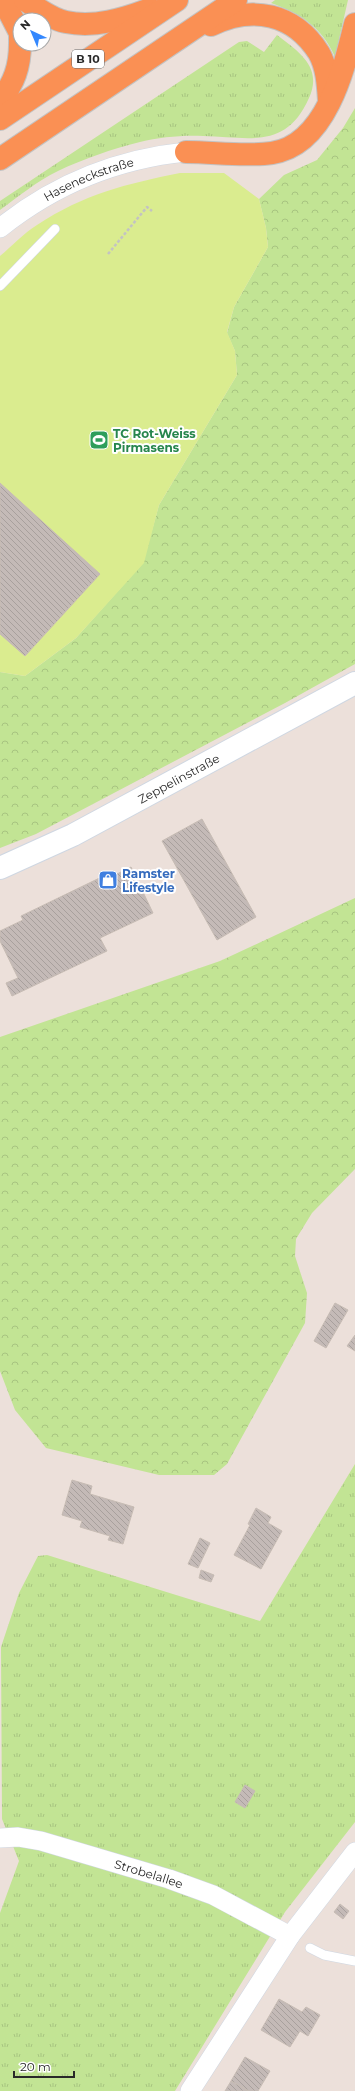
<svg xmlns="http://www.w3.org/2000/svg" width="355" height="2091" font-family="Montserrat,sans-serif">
<defs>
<pattern id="grass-tufts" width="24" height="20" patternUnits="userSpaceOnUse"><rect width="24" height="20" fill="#c2e494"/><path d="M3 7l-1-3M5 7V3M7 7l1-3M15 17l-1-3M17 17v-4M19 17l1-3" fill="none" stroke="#a7c480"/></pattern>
<pattern id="forest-crowns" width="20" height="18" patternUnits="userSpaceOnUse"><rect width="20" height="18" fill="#c2e494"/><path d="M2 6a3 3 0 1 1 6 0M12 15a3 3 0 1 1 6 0" fill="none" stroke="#a7c480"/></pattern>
<pattern id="building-back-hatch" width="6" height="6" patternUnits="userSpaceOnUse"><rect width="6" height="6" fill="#c4bab7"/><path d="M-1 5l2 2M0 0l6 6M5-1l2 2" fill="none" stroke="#a8a09d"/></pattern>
</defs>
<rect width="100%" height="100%" fill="#ece0da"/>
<g fill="url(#grass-tufts)">
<path d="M275 0H348L335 57C322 27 301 14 271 3Z"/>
<path d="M277 35C299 52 323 67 309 98 286 150 249 137 203 136 183 135 160 137 140 142 112 149 83 159 58 171 37 181 18 197 0 210V201L239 42 247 41 264 52Z"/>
<polygon points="355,1464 355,1822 285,1912 175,2091 0,2091 0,1913 19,1861 2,1819 1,1647 19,1593 38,1556 47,1555 260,1621"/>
</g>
<g fill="url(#forest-crowns)">
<polygon points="355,108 355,664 285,703 36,834 0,848 0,672 25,676 76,638 143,563 159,505 237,375 235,351 227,333 234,307 268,247 266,228 259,199 284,175 317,160 343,128"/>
<polygon points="355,898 355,1169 312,1213 296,1239 295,1256 307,1293 305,1323 227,1464 214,1475 159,1475 46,1448 15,1410 0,1371 0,1037 220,961"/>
</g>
<path fill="#daec8f" d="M180 173H224L259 199 266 228 268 247 234 307 227 332 235 351 237 375 159 505 144 563 76 638 25 676 0 672V256C12 246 24 233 37 225 84 194 126 184 180 173Z"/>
<g fill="url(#building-back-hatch)" stroke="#c7bcb4">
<polygon points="0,483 100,574 25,656 0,634"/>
<polygon points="202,819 256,917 217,940 162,841"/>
<polygon points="131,867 153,913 100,938 107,951 12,996 6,983 18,978 0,941 0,931 23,920 21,916 114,871 115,875"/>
<polygon points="335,1303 348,1310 326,1348 314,1341"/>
<polygon points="355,1335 355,1351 347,1346"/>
<polygon points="72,1480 92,1486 90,1494 134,1507 123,1544 108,1540 110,1536 80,1527 82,1521 62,1515"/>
<polygon points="256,1508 271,1517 268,1523 282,1531 261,1569 234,1555 250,1525 248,1524"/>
<polygon points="200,1538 210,1543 198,1568 188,1564"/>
<polygon points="201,1570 214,1575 211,1582 199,1578"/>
<polygon points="245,1785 255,1791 245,1808 235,1802"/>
<polygon points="340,1904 349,1911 343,1919 334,1912"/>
<polygon points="279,1999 302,2012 306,2007 320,2015 308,2036 300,2031 290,2047 261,2030"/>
<polygon points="245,2057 270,2071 258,2091 249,2091 231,2081"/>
<polygon points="231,2081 249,2091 225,2091"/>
</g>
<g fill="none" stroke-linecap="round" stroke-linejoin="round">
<g stroke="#cfd7e2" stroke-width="10">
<g id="service">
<polyline points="0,286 55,229"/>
<polyline points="310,1948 324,1955 355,1961"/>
</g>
</g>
<g stroke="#cfd7e2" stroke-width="20">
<g id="minor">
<path id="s1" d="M0 228C55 184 116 159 186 152"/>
<path id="s2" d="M0 1838 18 1837 41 1841 169 1879 213 1895 290 1936"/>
<polyline points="190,2091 290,1936 355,1852"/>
</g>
</g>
<g stroke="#cfd7e2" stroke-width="24">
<g id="tertiary">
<path id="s3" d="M0 868 73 835 355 683"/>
</g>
</g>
<g stroke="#c3c3c3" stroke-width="24">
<g id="trunk">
<polyline points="3,0 20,33 20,40"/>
<path d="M25 0C37 8 51 19 66 22 94 28 124 19 150 9"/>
<path d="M211 25C252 5 294 13 319 53 327 67 328 85 329 101"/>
<path d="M0 101C14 83 20 67 20 44"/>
<polyline points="0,119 177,0"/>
<path d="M186 152C214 152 244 157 272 153 326 145 344 69 355 24"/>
<polyline points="0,159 236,0"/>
</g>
</g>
<polyline stroke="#c3c3c3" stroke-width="2.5" stroke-dasharray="3 2" stroke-linecap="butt" points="108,254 147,207 152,211"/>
<use href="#service" stroke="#fff" stroke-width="9"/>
<use href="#minor" stroke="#fff" stroke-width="19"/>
<use href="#tertiary" stroke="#fff" stroke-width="22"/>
<use href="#trunk" stroke="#fa9054" stroke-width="22"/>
</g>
<defs>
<g id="stadium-square" transform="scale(1)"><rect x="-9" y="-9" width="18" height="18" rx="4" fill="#2e9e5b" stroke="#fff"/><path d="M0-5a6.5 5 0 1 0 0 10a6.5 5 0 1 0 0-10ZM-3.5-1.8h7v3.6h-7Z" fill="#fff"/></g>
<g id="shop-square" transform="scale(1)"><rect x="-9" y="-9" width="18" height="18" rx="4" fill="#3f7fe0" stroke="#fff"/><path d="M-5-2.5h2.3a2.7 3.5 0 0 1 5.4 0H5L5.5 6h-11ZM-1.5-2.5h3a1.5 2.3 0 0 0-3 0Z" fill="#fff"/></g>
</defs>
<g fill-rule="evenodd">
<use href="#stadium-square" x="99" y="440"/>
<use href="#shop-square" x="108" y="880"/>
</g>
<g text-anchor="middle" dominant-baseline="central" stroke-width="4" stroke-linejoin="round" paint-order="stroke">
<rect fill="#fff" stroke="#696969" stroke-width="1" x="72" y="50" width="32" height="18" rx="3"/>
<g font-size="11" font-weight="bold" fill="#292929">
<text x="88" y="59">B 10</text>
</g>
<g font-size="12" fill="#292929" stroke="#fff">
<text stroke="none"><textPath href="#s1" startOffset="102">Haseneckstraße</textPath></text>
<text stroke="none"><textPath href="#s3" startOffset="200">Zeppelinstraße</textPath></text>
<text stroke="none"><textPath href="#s2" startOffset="154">Strobelallee</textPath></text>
</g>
<g font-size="12" font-weight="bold" fill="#27864d" stroke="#fff" text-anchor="start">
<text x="113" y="433">TC Rot-Weiss<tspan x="113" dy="14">Pirmasens</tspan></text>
</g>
<g font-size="12" font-weight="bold" fill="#366cbe" stroke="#fff" text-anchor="start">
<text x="122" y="873">Ramster<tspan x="122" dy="14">Lifestyle</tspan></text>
</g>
</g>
<g transform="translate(32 32) rotate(316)"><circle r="19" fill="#ffffff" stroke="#a9a9a9"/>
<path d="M0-3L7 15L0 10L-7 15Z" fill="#3488fe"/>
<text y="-6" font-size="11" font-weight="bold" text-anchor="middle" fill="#292929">N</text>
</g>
<path d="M14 2071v6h60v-6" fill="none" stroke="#292929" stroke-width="2"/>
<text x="20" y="2071" font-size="12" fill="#292929" stroke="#ffffff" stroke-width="3" paint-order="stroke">20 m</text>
</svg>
